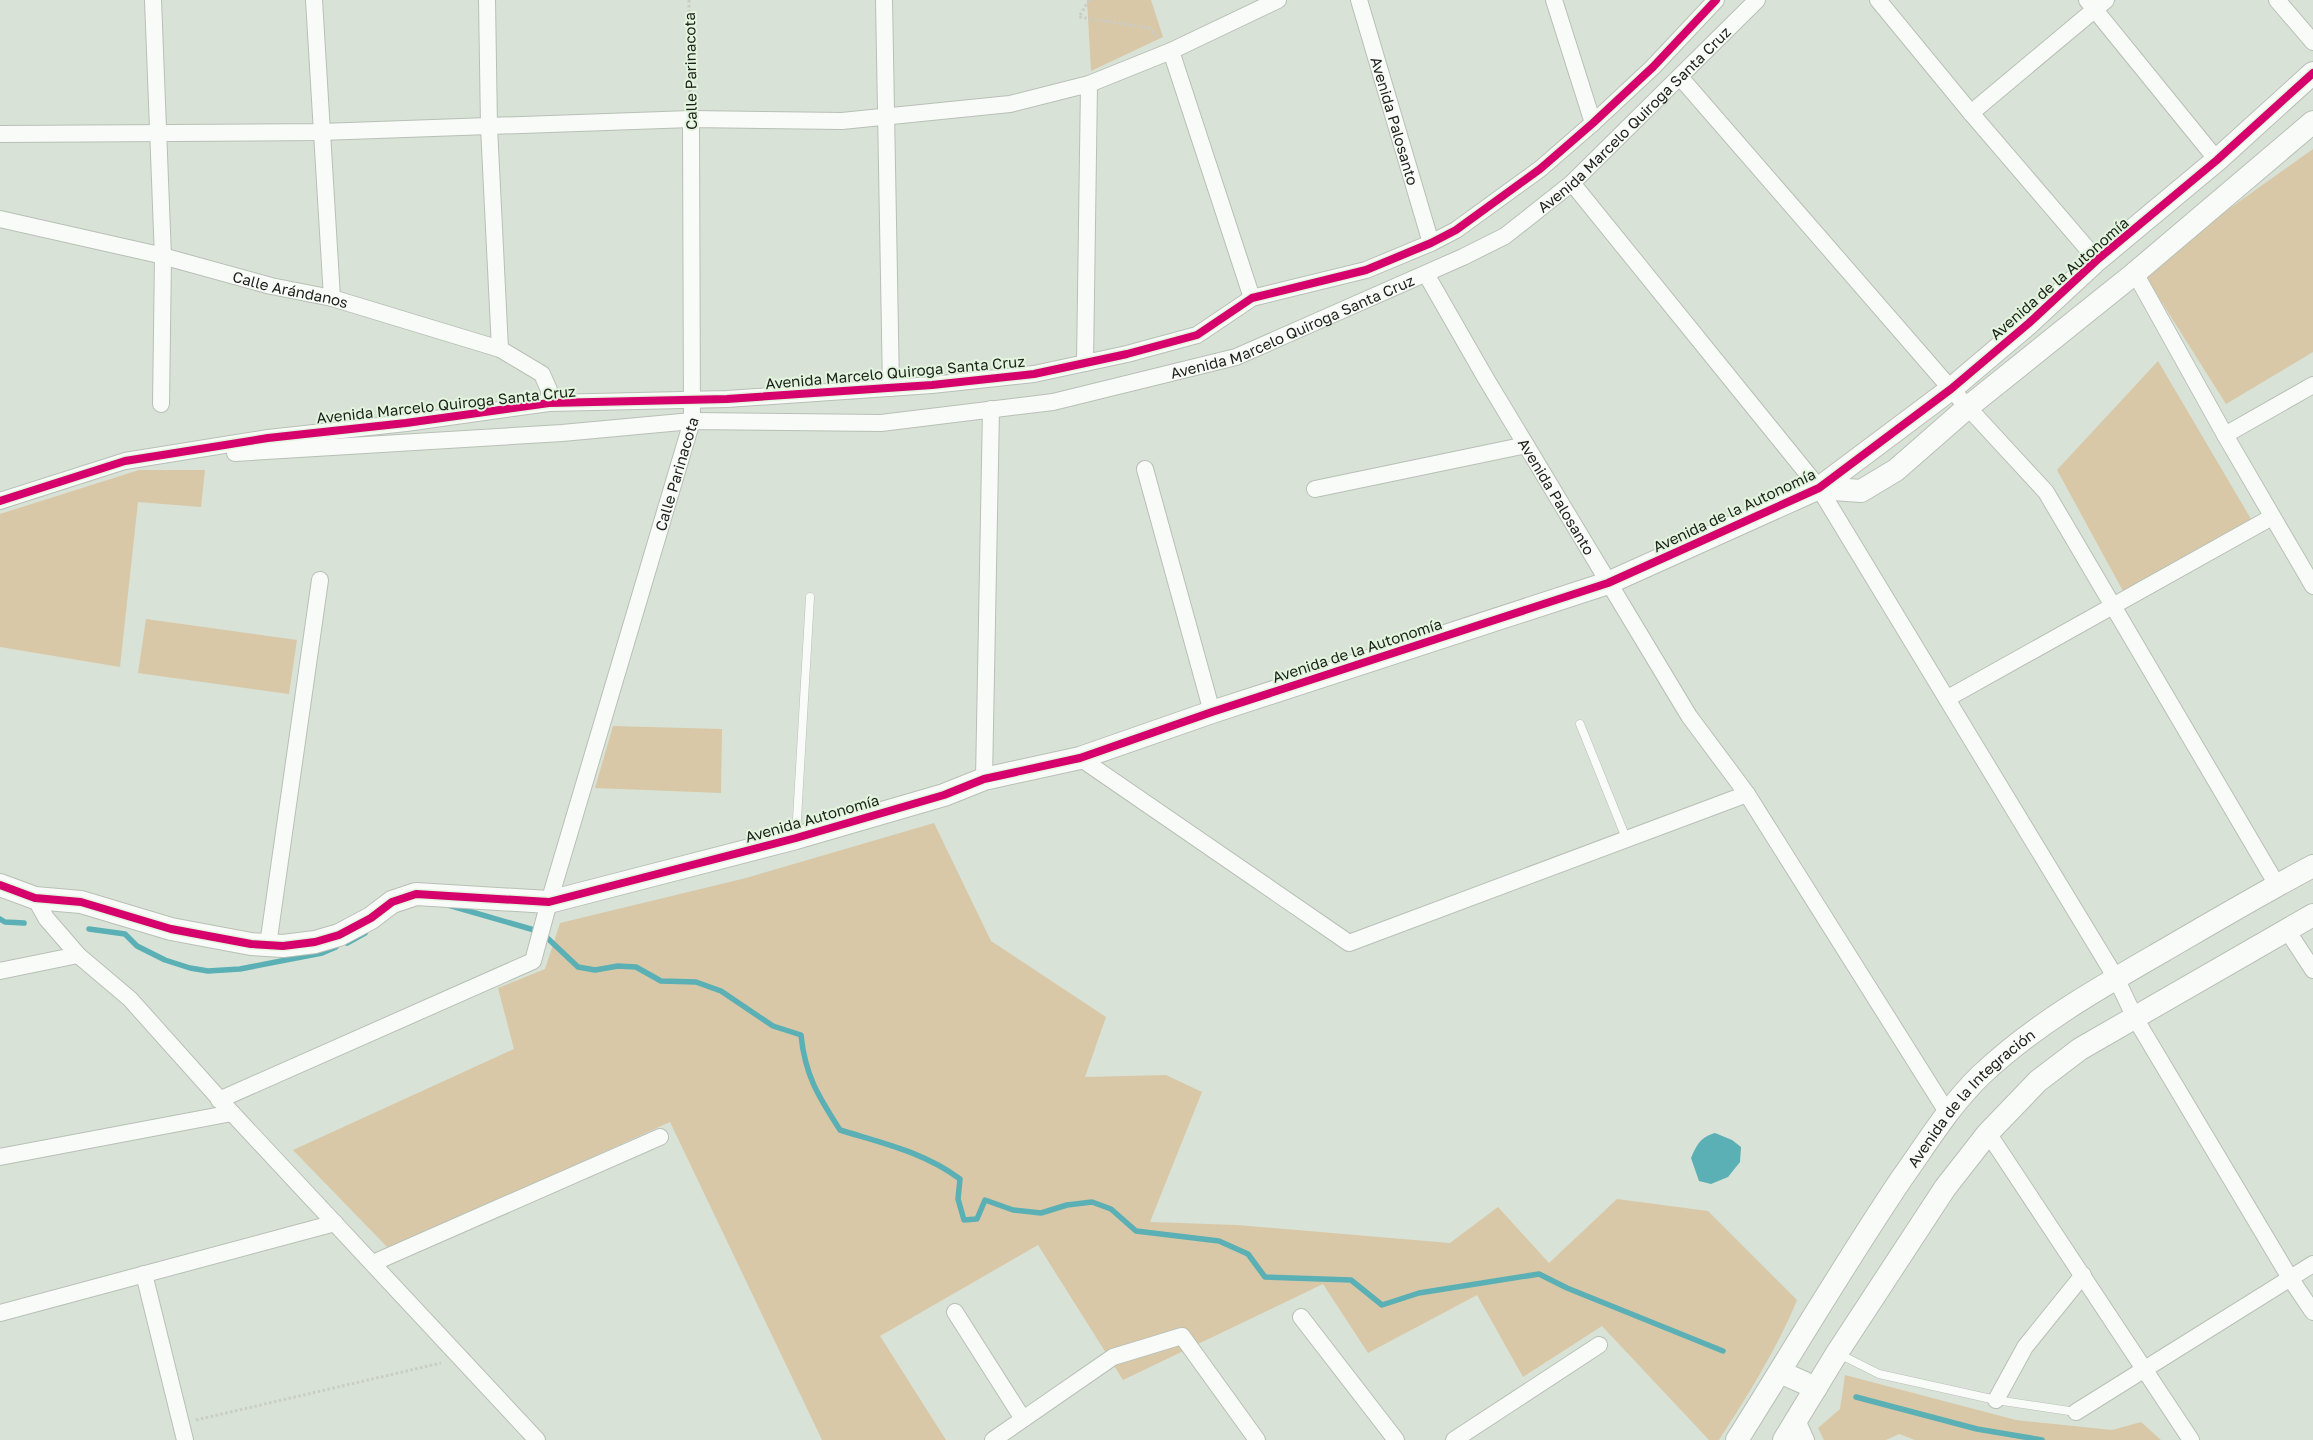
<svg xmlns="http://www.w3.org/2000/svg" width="2313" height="1440" font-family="'Golos Text',sans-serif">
<rect width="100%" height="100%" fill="#d9e2d6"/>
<g fill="#d8c8a7">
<polygon points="1087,0 1151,0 1163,37 1091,71"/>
<polygon points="2313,149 2313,352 2226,404 2142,271"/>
<polygon points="2158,361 2251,519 2123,591 2057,470"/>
<polygon points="139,470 205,470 201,507 138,502 120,667 0,647 0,514"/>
<polygon points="146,619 297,640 289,694 138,673"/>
<polygon points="613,726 722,729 721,793 595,788"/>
<path d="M934 823 991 941 1106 1017 1085 1077 1166 1075 1202 1092 1150 1222 1237 1225 1450 1243 1498 1207 1549 1263 1617 1199 1708 1211 1797 1300C1777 1349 1748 1395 1719 1440H1709L1602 1326 1523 1377 1477 1295 1368 1353 1323 1284 1123 1380 1038 1245 880 1336 946 1440H822L670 1122 389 1249 293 1150 514 1049 498 988 545 969 560 923 746 878Z"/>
<polygon points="1845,1375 2016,1420 2112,1430 2141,1422 2161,1440 1915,1440 1899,1434 1886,1440 1824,1440 1818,1428 1840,1409"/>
</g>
<path fill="#5ab0b4" d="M1715 1133 1732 1140 1741 1147 1740 1162 1728 1177 1711 1184 1699 1181 1691 1158C1697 1144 1701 1137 1715 1133Z"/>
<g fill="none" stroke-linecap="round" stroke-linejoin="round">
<g stroke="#5ab0b4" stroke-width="5.5">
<path d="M448 905 541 932 578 967 595 970 618 966 636 967 661 981 696 982 721 991 773 1026 801 1035C805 1076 819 1097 840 1130 882 1143 924 1152 960 1179L958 1199 964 1220 977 1219 985 1200 1013 1210 1041 1213 1067 1205 1092 1202 1111 1209 1136 1231 1219 1241 1248 1254 1265 1277 1351 1280 1382 1305 1419 1293 1539 1274 1567 1288 1723 1351"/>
<polyline points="0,919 5,922 24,923"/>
<polyline points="89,929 125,934 137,946 165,960 190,968 208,971 240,969 322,953 336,947"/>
<polyline points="347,943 365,933"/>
<polyline points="1856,1397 1977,1429 2042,1440"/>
</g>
<g stroke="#b8c0b6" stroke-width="9">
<g id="lane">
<polyline points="1580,724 1626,838"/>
<polyline points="796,836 810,597"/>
<polyline points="1839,1354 1879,1374 1996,1400 2076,1412"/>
</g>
</g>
<g stroke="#b8c0b6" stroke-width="18">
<g id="street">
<polyline points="153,0 163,257 161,404"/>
<polyline points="314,0 332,298"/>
<polyline points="487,0 489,127 500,349"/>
<polyline points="884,0 891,388"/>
<path id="s1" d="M1359 0 1431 243"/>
<polyline points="1554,0 1593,123"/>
<polyline points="1878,0 1971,113 2097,260"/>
<polyline points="2087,0 2217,160"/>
<polyline points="2277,0 2313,42"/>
<polyline points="1171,51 1252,298"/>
<polyline points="1680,77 1951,389 2046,492 2277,885"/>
<polyline points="1971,113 2106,0"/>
<polyline points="0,134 321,132 691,119 842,121 1010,104 1089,84 1171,51 1278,0"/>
<polyline points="1572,183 1819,488 2116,978 2135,1018 2290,1278 2313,1312"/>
<path id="s2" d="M0 219 155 254 271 286 332 298 500 349 542 374 549 390V403"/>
<polyline points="2135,273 2225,435 2313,586"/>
<path id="s3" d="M1426 274 1485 377 1689 716 1747 794 1947 1112"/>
<polyline points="1085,363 1089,84"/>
<polyline points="2225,435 2313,385"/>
<path id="s4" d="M235 453 562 433 692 421 881 423 1053 402 1236 357 1463 257 1505 236 1572 183 1757 0"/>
<polyline points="1145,469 1212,712"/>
<polyline points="1315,489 1526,445"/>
<polyline points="0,501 125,461 268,438 406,423 549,403 727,399 932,385 1034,374 1127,354 1197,335 1252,298 1366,270 1431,243 1456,230 1540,169 1593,123 1653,67 1716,0"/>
<polyline points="1948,698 2272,517"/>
<polyline points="1080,758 1349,943 1747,794"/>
<polyline points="984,779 991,409"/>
<polyline points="35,898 46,918 78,955 130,999 232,1113 537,1440"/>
<polyline points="2287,930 2313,970"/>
<polyline points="268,945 320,580"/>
<polyline points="0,971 78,955"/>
<path id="s5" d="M219 1100 533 961 549 902 692 421 691 119"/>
<polyline points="1988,1133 2191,1440"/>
<polyline points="0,1157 232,1113"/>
<polyline points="373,1263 660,1137"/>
<polyline points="144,1274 185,1440"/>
<polyline points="955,1312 1023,1419"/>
<polyline points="0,1313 335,1223"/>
<polyline points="1301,1317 1396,1440"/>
<polyline points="1996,1400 2025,1347 2083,1275"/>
<polyline points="2076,1412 2313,1264"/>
<polyline points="1797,1420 1806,1440"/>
<polyline points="993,1440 1113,1357 1182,1336 1257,1440"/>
<polyline points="1454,1440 1599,1345"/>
</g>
</g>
<g stroke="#b8c0b6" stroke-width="24">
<g id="secondary">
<polyline points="1819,488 1861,491 1896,470 1968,407 2135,273 2313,122"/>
<polyline points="0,885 35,898 81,902 171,929 251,944 283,946 315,942 339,935 371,918 392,902 416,894 549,902 796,838 944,795 984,779 1080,758 1212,712 1608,583 1819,488 1951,389 2029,323 2097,260 2217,160 2313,73"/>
<polyline points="1780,1372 1816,1388"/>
<path id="s6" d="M1737 1440C1792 1353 1844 1264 1902 1178 1927 1143 1949 1106 1981 1075 2035 1024 2099 988 2163 951 2213 922 2262 893 2313 866"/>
<polyline points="1784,1440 1837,1353 1945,1188 1988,1133 2038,1081 2080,1049 2313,915"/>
</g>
</g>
<g stroke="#caccc8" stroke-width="3" stroke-dasharray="2.5 2.5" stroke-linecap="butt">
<polyline points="689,0 690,102"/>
<polyline points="1089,0 1079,17 1149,28 1159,38"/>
<polyline points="196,1420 441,1363"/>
</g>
<use href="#lane" stroke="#f9fbf9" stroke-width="8"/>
<use href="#street" stroke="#f9fbf9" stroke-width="16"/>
<use href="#secondary" stroke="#f9fbf9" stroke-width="22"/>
<g stroke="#e3f5de" stroke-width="11">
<g id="cycleway">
<polyline points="0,501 125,461 268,438 406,423 549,403 727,399 932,385 1034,374 1127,354 1197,335 1252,298 1366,270 1431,243 1456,230 1540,169 1593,123 1653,67 1716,0"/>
<polyline points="0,885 35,898 81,902 171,929 251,944 283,946 315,942 339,935 371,918 392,902 416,894 549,902 796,838 944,795 984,779 1080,758 1212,712 1608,583 1819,488 1951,389 2029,323 2097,260 2217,160 2313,73"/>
</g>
</g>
<use href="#cycleway" stroke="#d6006c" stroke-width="8"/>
</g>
<g text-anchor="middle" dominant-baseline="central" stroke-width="4" stroke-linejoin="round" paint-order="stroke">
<g font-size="15" fill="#1b2119" stroke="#e3f5de">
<text transform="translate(690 71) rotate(-91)">Calle Parinacota</text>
<text stroke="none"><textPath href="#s4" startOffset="1478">Avenida Marcelo Quiroga Santa Cruz</textPath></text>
<text stroke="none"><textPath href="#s1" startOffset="126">Avenida Palosanto</textPath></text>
<text transform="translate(2059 278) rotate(-41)">Avenida de la Autonomía</text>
<text stroke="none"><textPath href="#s2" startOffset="299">Calle Arándanos</textPath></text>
<text stroke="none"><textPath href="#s4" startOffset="1072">Avenida Marcelo Quiroga Santa Cruz</textPath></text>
<text transform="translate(895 372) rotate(-5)">Avenida Marcelo Quiroga Santa Cruz</text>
<text transform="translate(446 404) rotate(-6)">Avenida Marcelo Quiroga Santa Cruz</text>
<text stroke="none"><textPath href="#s5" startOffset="851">Calle Parinacota</textPath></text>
<text stroke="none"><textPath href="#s3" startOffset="258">Avenida Palosanto</textPath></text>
<text transform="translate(1734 510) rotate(-25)">Avenida de la Autonomía</text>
<text transform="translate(1357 650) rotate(-18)">Avenida de la Autonomía</text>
<text transform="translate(812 818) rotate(-16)">Avenida Autonomía</text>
<text stroke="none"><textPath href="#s6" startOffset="416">Avenida de la Integración</textPath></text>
</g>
</g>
</svg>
